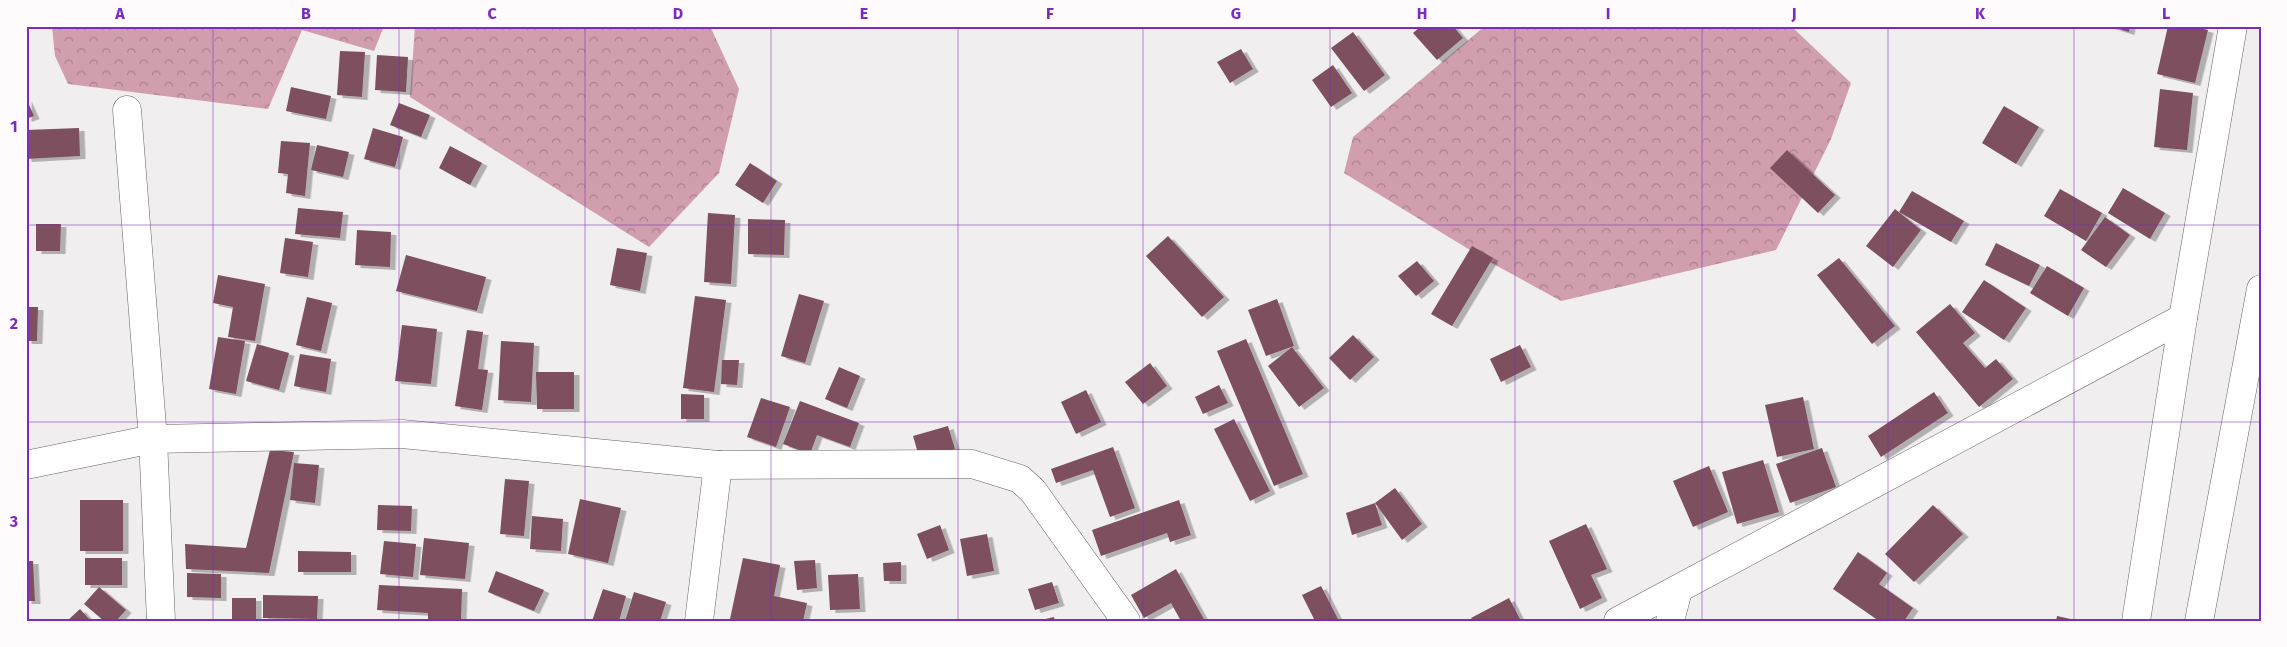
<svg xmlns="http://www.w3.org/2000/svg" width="2287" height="647" font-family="'Fira Sans',sans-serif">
<defs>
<pattern id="forest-crowns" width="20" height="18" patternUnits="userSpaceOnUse" patternTransform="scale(1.25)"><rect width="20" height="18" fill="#d19eae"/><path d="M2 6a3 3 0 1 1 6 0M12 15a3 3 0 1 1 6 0" fill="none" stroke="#aa818e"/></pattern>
<filter id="shadow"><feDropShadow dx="5.5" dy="3" stdDeviation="0" flood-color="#0004"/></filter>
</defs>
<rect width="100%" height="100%" fill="#f1eeef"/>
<g fill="url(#forest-crowns)">
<polygon points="52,26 384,26 374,51 302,30 268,109 68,84 55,56"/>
<polygon points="415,26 710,26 739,89 719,173 649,247 410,97"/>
<polygon points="1485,26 1791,26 1851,83 1831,139 1776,250 1561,301 1488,261 1344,173 1353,137"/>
</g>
<g fill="#7d4f5e" filter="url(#shadow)">
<polygon points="1421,26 1453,26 1463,38 1437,60 1413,33"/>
<polygon points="2109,26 2130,26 2129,32"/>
<polygon points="2168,26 2193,26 2208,30 2195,83 2157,74"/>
<polygon points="1353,32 1385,75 1364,91 1331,48"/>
<polygon points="1241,49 1253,69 1230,83 1217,62"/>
<polygon points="340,51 365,52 362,97 337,95"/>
<polygon points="377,55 408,57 406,92 375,90"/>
<polygon points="1333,65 1352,93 1331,107 1312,80"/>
<polygon points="291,87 331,96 326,119 286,111"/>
<polygon points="2160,89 2193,93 2187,150 2154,147"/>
<polygon points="26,98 34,116 26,119"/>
<polygon points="399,103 430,115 421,137 390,125"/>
<polygon points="2004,106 2039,127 2016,164 1982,143"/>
<polygon points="79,128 80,156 26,159 26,130"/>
<polygon points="373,128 403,137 395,167 364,159"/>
<polygon points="281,141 310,143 305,196 286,193 288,174 278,173"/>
<polygon points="317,145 349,152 343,177 311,170"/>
<polygon points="450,146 482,163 470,185 439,168"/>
<polygon points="1787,150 1835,195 1818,213 1770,168"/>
<polygon points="750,163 777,181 763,203 735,185"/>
<polygon points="2123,188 2165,213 2150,239 2108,213"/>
<polygon points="2060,189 2102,213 2086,241 2044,216"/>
<polygon points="1912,191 1964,221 1951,242 1899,212"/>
<polygon points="298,208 343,212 340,238 295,234"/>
<polygon points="1895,209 1921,230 1893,267 1866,246"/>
<polygon points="708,213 735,215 731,284 704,282"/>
<polygon points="2105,217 2130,235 2106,267 2081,250"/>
<polygon points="748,219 785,220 784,255 748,254"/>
<polygon points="36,224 61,224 60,251 36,251"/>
<polygon points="357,230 391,232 390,267 355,265"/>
<polygon points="1168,236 1224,297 1202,317 1146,256"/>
<polygon points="285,238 313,242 308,277 280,273"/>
<polygon points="1996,243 2040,265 2029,286 1985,265"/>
<polygon points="1472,246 1493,258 1452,326 1431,314"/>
<polygon points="617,248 647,253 640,291 610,285"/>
<polygon points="406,255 486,277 477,311 396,291"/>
<polygon points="1839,258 1895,326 1872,344 1817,275"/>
<polygon points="1417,261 1434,281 1416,296 1398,276"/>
<polygon points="2047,266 2084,288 2068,316 2030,293"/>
<polygon points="218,275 265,284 255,341 228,337 233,307 213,303"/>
<polygon points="1984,280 2026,308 2004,340 1962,312"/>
<polygon points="799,294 824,301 805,363 781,356"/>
<polygon points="695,296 726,300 714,392 683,388"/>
<polygon points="307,297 332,303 321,351 296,345"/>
<polygon points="1277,299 1294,346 1266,356 1248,310"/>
<polygon points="1950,304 1975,333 1963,343 1985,368 1996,359 2013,379 1979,407 1916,332"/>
<polygon points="26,307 38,307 37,341 26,341"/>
<polygon points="402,325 437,329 431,384 395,381"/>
<polygon points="467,330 483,332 478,369 488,370 482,410 455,406"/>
<polygon points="1353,335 1374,357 1350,380 1329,358"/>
<polygon points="218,337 245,341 236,394 209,389"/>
<polygon points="1246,339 1303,474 1274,486 1217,351"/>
<polygon points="501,341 534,343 531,402 498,400"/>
<polygon points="257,344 289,353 279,390 246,381"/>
<polygon points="1520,345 1531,367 1501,382 1490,359"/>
<polygon points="1292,347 1324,388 1299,407 1268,366"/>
<polygon points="300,354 331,359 326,392 294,386"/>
<polygon points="722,360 739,360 737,385 721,384"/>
<polygon points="1150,363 1167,386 1143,404 1125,382"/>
<polygon points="839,367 860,376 847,408 825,399"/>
<polygon points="536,372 574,372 574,409 537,409"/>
<polygon points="1219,385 1228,403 1203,414 1195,397"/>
<polygon points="1086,390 1101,422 1076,434 1061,402"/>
<polygon points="1934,392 1948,413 1881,457 1868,436"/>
<polygon points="681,394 704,395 704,419 681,419"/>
<polygon points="1803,397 1814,449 1777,457 1765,405"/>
<polygon points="761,398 790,407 776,447 747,437"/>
<polygon points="800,401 859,423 850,447 817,435 810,454 783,444"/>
<polygon points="1234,419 1270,491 1250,501 1214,429"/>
<polygon points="948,426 955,449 920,460 913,436"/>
<polygon points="1113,447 1135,508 1110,517 1093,470 1056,483 1051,469"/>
<polygon points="1822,448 1836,487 1790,503 1776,464"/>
<polygon points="270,450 294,452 269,573 186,569 185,544 246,548"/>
<polygon points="1763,460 1779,512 1737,524 1722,472"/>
<polygon points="294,463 319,465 315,503 290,500"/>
<polygon points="1709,466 1728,512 1693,527 1673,481"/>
<polygon points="505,479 529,481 524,536 500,534"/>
<polygon points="1395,488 1422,524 1402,540 1375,503"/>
<polygon points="580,499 621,508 608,563 568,554"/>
<rect x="80" y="500" width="43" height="51"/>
<polygon points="1179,500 1191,535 1170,542 1167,533 1101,556 1092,530"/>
<polygon points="1375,503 1382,525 1352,535 1346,513"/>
<polygon points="378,505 412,506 411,531 377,530"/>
<polygon points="1933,505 1963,534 1914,582 1885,554"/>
<polygon points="532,516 563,519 561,551 530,549"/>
<polygon points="1586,524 1607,569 1591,575 1602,598 1580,609 1549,541"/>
<polygon points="940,525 949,550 927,559 917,534"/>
<polygon points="987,534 994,571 967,576 960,539"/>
<polygon points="424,538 469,543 465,579 420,575"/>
<polygon points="384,541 416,544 413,577 380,574"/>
<polygon points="298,551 351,552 351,572 298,572"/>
<polygon points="1858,552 1887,573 1879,584 1913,608 1904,621 1879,621 1833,589"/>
<rect x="85" y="558" width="37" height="27"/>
<polygon points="743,558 780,565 774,596 807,603 803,621 730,619"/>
<polygon points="815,560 817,588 797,590 794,561"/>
<polygon points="26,561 33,561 35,601 26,601"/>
<polygon points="901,562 901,581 884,581 883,563"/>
<polygon points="1176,569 1205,621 1181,621 1171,603 1144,618 1131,595"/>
<polygon points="496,571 544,590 534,611 488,592"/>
<polygon points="187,573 221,574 221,598 187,597"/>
<polygon points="858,574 860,609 830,610 828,575"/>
<polygon points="1052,582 1059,603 1035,610 1028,589"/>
<polygon points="379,585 462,589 461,621 428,621 428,613 377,610"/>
<polygon points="1321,586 1339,621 1315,621 1302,595"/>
<polygon points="99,587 126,610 116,621 104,621 84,604"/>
<polygon points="603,589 626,596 619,621 592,621"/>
<polygon points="634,592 666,602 660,621 625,621"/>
<polygon points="263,595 318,596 317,619 263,618"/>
<rect x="232" y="598" width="24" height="23"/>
<polygon points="1509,598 1521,621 1473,621 1471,618"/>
<polygon points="80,609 91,621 67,621"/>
<polygon points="2057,616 2075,620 2075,621 2056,621"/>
<polygon points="1054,617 1055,621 1041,621 1041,620"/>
</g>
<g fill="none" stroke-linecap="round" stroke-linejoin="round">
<g stroke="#666364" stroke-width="29">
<g id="minor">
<polyline points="127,110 153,439 161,621"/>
<polyline points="26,465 153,439 402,434 718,465 972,464 1020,479 1033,491 1126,621"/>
<polyline points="699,621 718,465"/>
<polyline points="1618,621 2183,318"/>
<polyline points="1670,621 1678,590"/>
</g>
</g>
<g stroke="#666364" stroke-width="29">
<g id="highway">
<polyline points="2136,621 2183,318 2233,26"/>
<polyline points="2199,621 2261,289"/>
</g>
</g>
<use href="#minor" stroke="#fff" stroke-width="28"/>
<use href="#highway" stroke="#fff" stroke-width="28"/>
</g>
<path fill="none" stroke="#7b2cbf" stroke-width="1" stroke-opacity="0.55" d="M213 26V621M399 26V621M585 26V621M771 26V621M958 26V621M1143 26V621M1330 26V621M1515 26V621M1702 26V621M1888 26V621M2074 26V621M26 225H2261M26 422H2261"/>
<rect width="2287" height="647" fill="none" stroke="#fffbfc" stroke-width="55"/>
<rect x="28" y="28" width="2232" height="592" fill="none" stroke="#7b2cbf" stroke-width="2"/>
<g font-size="16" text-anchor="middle" font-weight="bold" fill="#7b2cbf">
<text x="120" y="19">A</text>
<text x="306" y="19">B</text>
<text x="492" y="19">C</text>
<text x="678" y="19">D</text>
<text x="864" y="19">E</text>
<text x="1050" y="19">F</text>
<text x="1236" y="19">G</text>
<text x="1422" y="19">H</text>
<text x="1608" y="19">I</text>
<text x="1794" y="19">J</text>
<text x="1980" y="19">K</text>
<text x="2166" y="19">L</text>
<text x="14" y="132">1</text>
<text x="14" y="329">2</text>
<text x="14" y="527">3</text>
</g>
</svg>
